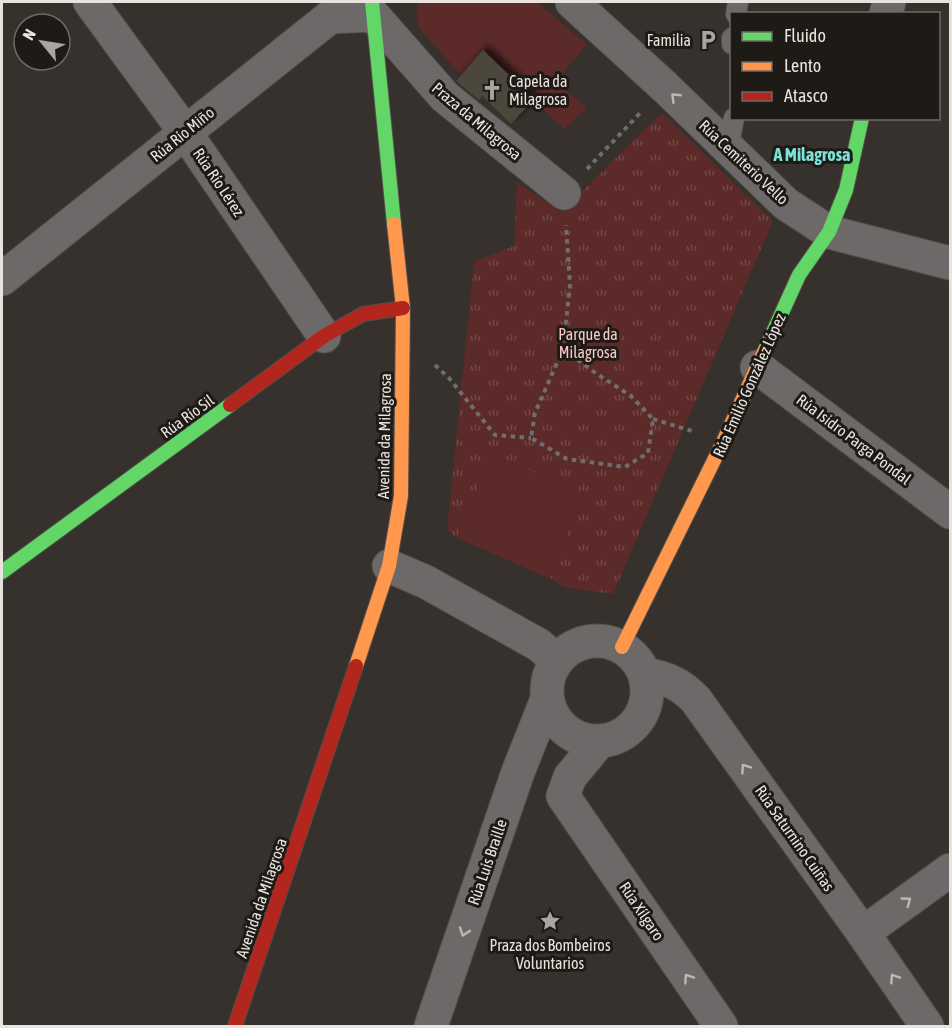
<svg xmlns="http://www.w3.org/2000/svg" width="952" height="1028" font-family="'Asap Condensed',sans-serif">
<defs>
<pattern id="park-tufts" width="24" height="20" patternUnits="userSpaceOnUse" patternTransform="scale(1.5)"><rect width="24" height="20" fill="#5c2a29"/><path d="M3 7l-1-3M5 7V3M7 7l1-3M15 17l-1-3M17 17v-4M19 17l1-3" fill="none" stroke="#734948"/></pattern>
<filter id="shadow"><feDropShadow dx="5.5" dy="-5.5" stdDeviation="3" flood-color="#0009"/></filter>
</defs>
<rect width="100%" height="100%" fill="#36312c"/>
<polygon fill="url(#park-tufts)" points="662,113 773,221 613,594 564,587 549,577 457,538 447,530 474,262 514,246 517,182 561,212"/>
<g fill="#5c2a29">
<polygon points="417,2 537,2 587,45 555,81 587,109 564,129 483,51 461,75 418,27"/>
<polygon points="492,454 585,494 549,578 457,538"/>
</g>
<polygon fill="#4b463c" filter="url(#shadow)" points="483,50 534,99 511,124 482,96 479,100 456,81"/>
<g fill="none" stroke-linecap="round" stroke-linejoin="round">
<g stroke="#524d49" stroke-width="22">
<g id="lane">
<polyline points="736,14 738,2"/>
<polyline points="732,38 732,44"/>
<polyline points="728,148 734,118"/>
</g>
</g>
<g stroke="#524d49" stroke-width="35">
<g id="street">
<polyline points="90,2 185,132 324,336"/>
<polyline points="572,2 665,87 786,204 829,232 950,263"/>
<polyline points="886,14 889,2"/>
<polyline points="2,279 330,17 373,15 445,97 564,193"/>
<polyline points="757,367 950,512"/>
<polyline points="389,566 426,582 539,645 557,661"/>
<circle cx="597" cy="691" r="50"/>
<path d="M645 674C667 678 681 684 696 700L863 933 927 1026"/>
<polyline points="599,742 570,777 563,796 721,1026"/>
<polyline points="863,933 950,870"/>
<polyline points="431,1026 518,772 547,699"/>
</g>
</g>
<g stroke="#524d49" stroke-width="16">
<g id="fast">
<polyline points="372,2 394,224"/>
<polyline points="764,352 799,275 829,232 846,190 862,118"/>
<polyline points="2,572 230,405"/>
</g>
</g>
<g stroke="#524d49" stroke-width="16">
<g id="slow">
<polyline points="622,647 724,440 764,352"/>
<polyline points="356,666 389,566 401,496 403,308 394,224"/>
</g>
</g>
<g stroke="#524d49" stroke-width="16">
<g id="jam">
<polyline points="230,405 324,336 363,314 403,308"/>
<polyline points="235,1026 356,666"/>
</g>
</g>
<g stroke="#706d6b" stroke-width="4" stroke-dasharray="4.5 4.5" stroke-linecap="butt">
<polyline points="587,169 642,111"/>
<polyline points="563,349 597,374 631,396 653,419 648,453 625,467 567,459 531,438 535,413 563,349 570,285 566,225"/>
<polyline points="435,365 449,378 495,435 531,438"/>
<polyline points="653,419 692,431"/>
</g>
<use href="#lane" stroke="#6d6968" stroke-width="20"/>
<use href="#street" stroke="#6d6968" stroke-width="33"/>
<use href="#fast" stroke="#63d668" stroke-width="14"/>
<use href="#slow" stroke="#ff974d" stroke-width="14"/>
<use href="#jam" stroke="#b3261e" stroke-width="14"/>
</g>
<defs><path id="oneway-chevron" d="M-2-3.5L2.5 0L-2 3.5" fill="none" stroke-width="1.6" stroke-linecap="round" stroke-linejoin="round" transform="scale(1.5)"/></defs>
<g stroke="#beb8b5">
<use href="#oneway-chevron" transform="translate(675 97) rotate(-136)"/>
<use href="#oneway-chevron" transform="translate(745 768) rotate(-125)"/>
<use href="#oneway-chevron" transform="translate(907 901) rotate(-36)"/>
<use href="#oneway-chevron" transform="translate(464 932) rotate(109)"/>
<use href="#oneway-chevron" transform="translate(688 978) rotate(-124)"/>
<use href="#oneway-chevron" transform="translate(894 978) rotate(-124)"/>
</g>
<defs>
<g id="parking-bare" transform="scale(1.62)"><path d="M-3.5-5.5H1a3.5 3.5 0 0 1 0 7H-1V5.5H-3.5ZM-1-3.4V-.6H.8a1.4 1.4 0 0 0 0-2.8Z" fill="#aaa5a0" stroke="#1e1a16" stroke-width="2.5" paint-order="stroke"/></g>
<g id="church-bare" transform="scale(1.62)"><path d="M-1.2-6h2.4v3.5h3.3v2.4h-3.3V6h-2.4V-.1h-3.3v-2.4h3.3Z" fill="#aaa5a0" stroke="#1e1a16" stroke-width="2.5" paint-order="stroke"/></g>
<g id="sight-bare" transform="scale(1.62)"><path d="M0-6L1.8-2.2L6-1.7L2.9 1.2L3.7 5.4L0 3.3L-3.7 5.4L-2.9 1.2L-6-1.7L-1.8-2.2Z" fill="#aaa5a0" stroke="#1e1a16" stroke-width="2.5" paint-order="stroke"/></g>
</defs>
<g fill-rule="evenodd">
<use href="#parking-bare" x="708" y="40"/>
<use href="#church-bare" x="492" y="90"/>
<use href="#sight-bare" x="550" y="921"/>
</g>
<g text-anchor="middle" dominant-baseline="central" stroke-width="6" stroke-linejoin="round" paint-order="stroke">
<g font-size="16" fill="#e9e3de" stroke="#1e1a16" text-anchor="end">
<text x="691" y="40">Familia</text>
<text x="509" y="81" text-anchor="start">Capela da<tspan x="509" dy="18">Milagrosa</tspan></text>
<text x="550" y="945" text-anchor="middle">Praza dos Bombeiros<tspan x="550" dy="18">Voluntarios</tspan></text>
</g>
<g font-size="16" fill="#e9e3de" stroke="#1e1a16">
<text transform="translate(477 121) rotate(40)">Praza da Milagrosa</text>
<text transform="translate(182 134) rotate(-39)">Rúa Río Miño</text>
<text transform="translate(744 162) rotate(43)">Rúa Cemiterio Vello</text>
<text transform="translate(219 182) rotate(56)">Rúa Río Lérez</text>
<text transform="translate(749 385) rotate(-66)">Rúa Emilio González López</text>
<text transform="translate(187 416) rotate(-36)">Rúa Río Sil</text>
<text transform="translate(384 436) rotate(-89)">Avenida da Milagrosa</text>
<text transform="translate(854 439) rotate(37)">Rúa Isidro Parga Pondal</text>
<text transform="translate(795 838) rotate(55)">Rúa Saturnino Cuíñas</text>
<text transform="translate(487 862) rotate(-71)">Rúa Luis Braille</text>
<text transform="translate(261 898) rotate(-71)">Avenida da Milagrosa</text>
<text transform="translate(642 911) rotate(56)">Rúa Xílgaro</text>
</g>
<g font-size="16" fill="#f9c8c4" stroke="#1e1a16">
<text x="588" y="334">Parque da<tspan x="588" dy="18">Milagrosa</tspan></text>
</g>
<g font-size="18" font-weight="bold" fill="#7ae4db" stroke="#1e1a16">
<text x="812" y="154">A Milagrosa</text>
</g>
</g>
<rect width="952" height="1028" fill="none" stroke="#e9e3de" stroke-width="6"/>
<rect x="730" y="12" width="210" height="108" fill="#1e1a16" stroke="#6f6a66" stroke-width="1.5"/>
<rect x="742" y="32" width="30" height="9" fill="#63d668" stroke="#6f6a66" stroke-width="1.5"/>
<text x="784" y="42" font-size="18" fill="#e9e3de">Fluido</text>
<rect x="742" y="62" width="30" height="9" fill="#ff974d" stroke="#6f6a66" stroke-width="1.5"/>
<text x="784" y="72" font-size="18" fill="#e9e3de">Lento</text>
<rect x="742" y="92" width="30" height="9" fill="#b3261e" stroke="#6f6a66" stroke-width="1.5"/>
<text x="784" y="102" font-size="18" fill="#e9e3de">Atasco</text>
<g transform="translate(42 42) rotate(300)"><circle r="28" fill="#1e1a16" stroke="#6f6a66" stroke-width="1.5"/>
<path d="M0-4.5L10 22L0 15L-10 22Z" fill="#aaa5a0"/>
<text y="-9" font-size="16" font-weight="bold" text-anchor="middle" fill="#e9e3de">N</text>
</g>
</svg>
